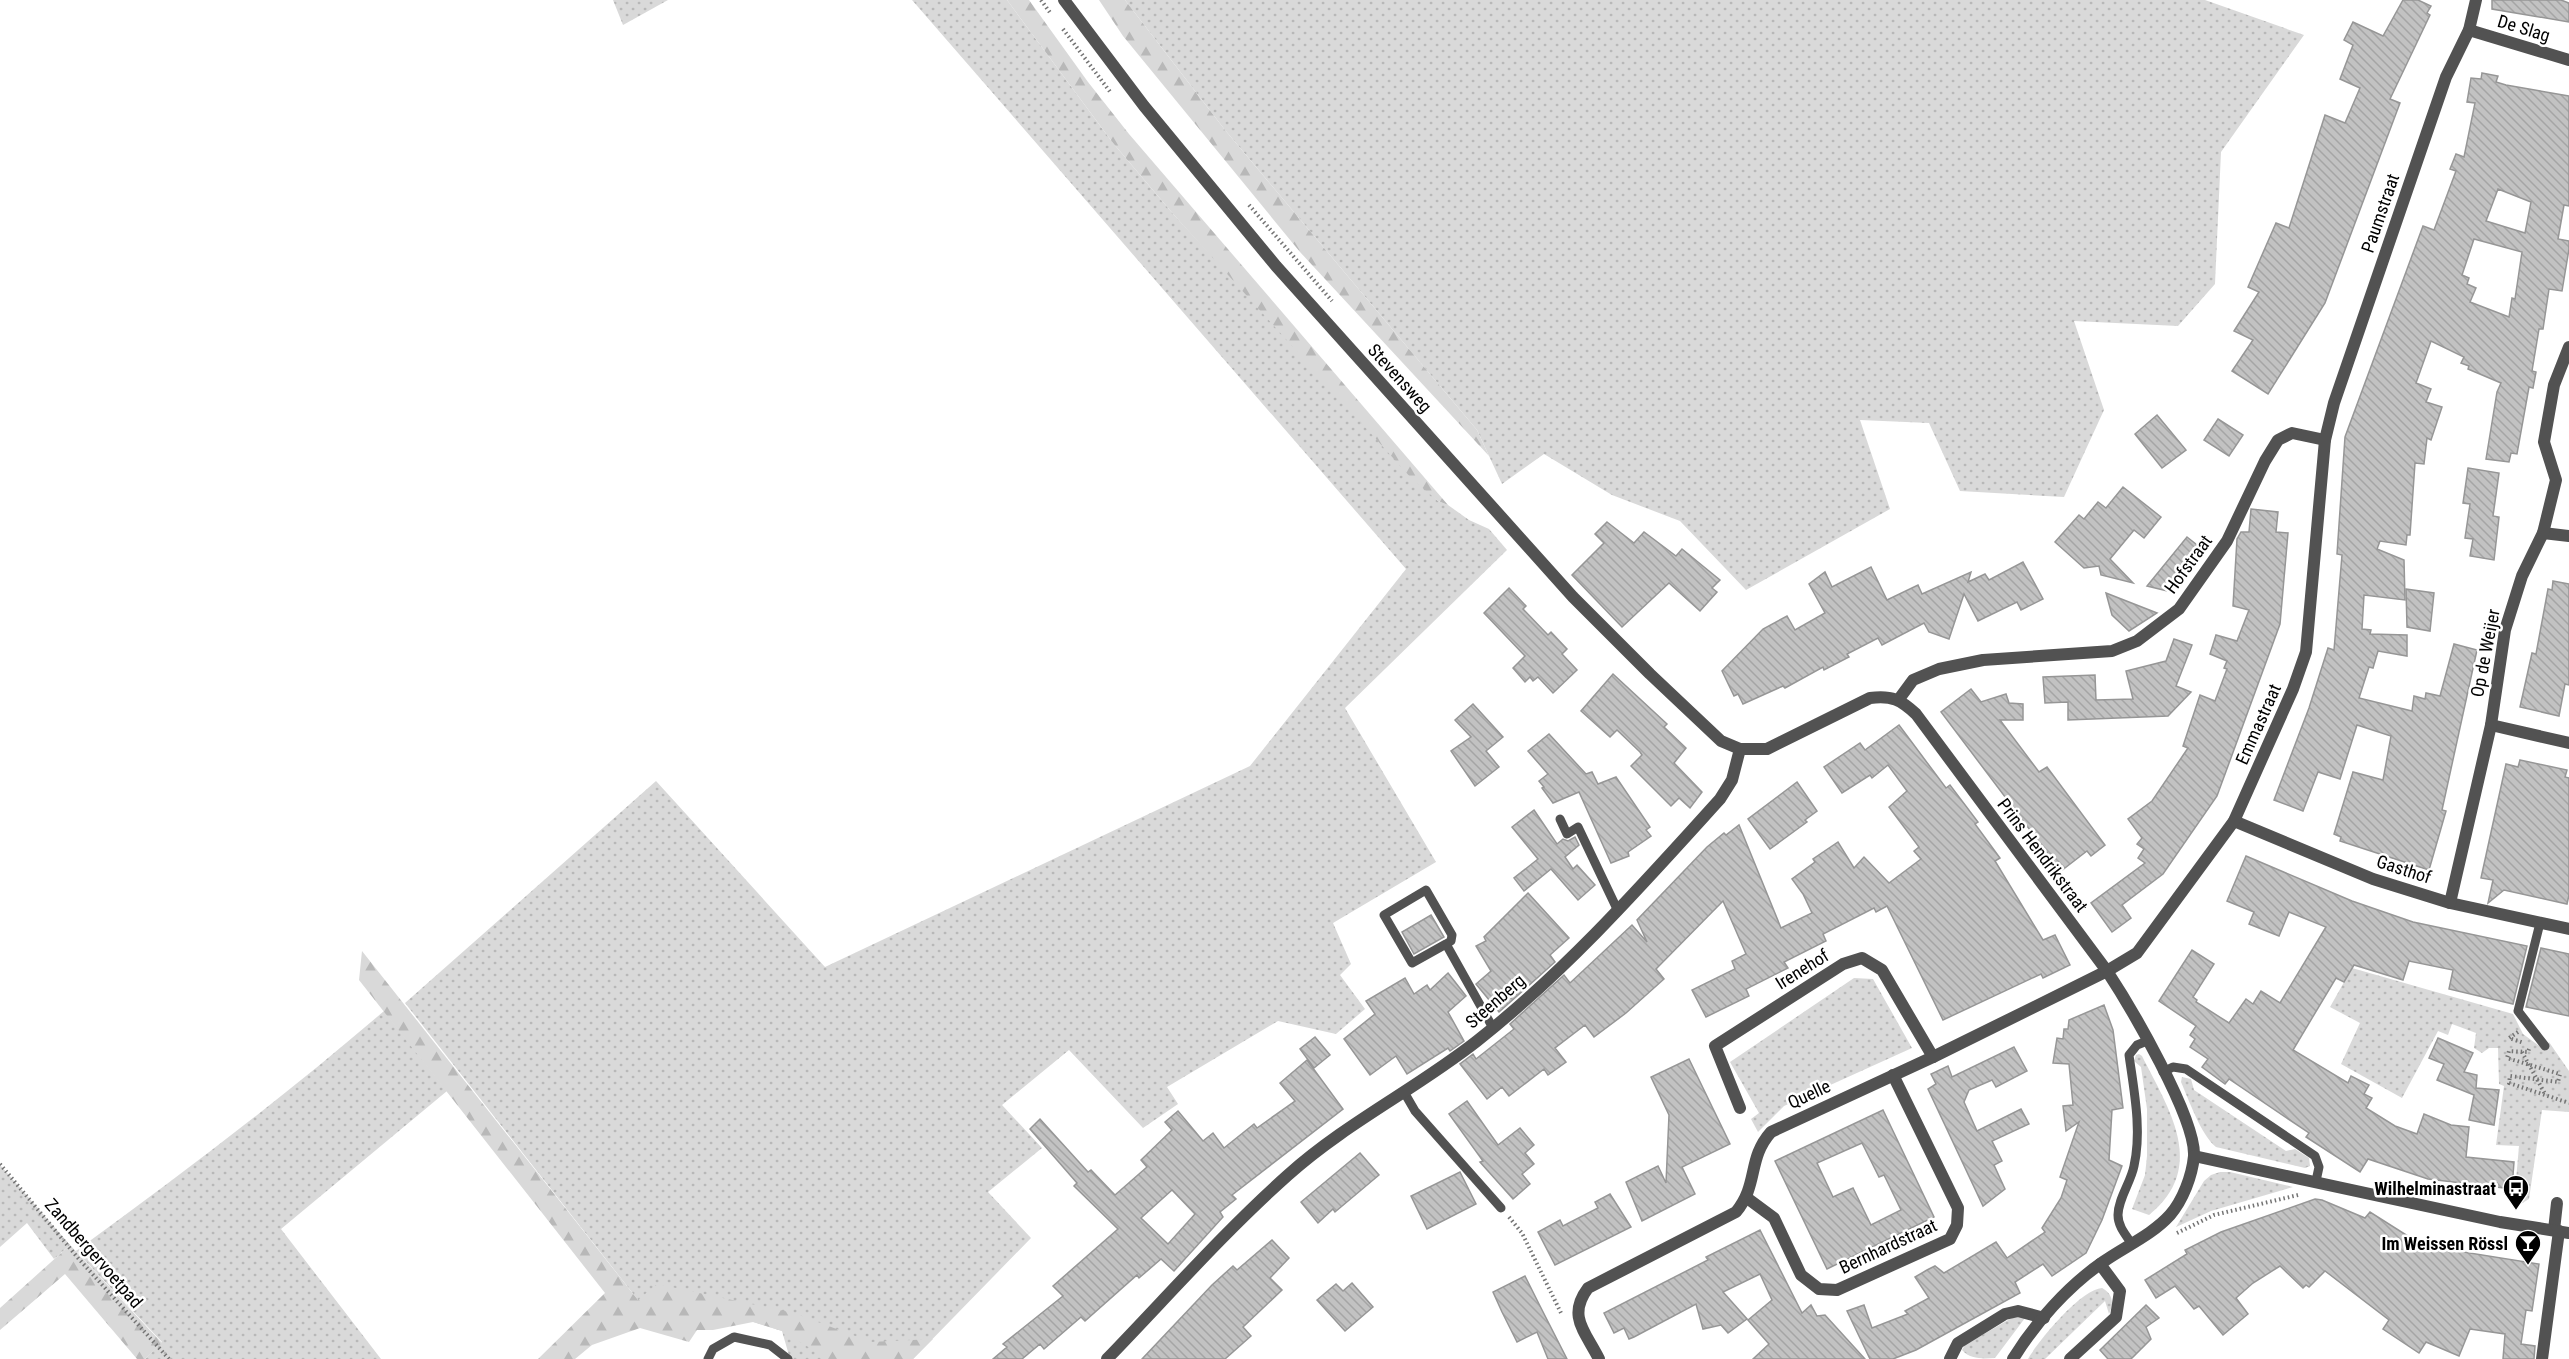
<svg xmlns="http://www.w3.org/2000/svg" width="2569" height="1359" font-family="'Roboto Condensed',sans-serif">
<defs>
<pattern id="grass-dots" width="8" height="8" patternUnits="userSpaceOnUse" patternTransform="scale(1.5)"><rect width="8" height="8" fill="#d9d9d9"/><path d="M2 2h.1M6 6h.1" fill="none" stroke="#b8b8b8" stroke-width="1.8" stroke-linecap="round"/></pattern>
<pattern id="forest-firs" width="22" height="20" patternUnits="userSpaceOnUse" patternTransform="scale(1.5)"><rect width="22" height="20" fill="#d9d9d9"/><path d="M5 1l3.5 6h-7zM16 11l3.5 6h-7z" fill="#b8b8b8"/></pattern>
<pattern id="building-back-hatch" width="6" height="6" patternUnits="userSpaceOnUse" patternTransform="scale(1.5)"><rect width="6" height="6" fill="#c2c2c2"/><path d="M-1 5l2 2M0 0l6 6M5-1l2 2" fill="none" stroke="#a5a5a5"/></pattern>
</defs>
<rect width="100%" height="100%" fill="#fff"/>
<g fill="url(#grass-dots)">
<polygon points="613,0 668,0 623,25"/>
<polygon points="912,0 1007,0 1113,143 1174,215 1438,501 1448,505 1469,520 1489,529 1507,550 1345,708 1436,862 1333,923 1351,964 1340,975 1365,1009 1336,1034 1278,1021 1167,1087 1178,1104 1143,1128 1069,1050 1002,1105 1042,1148 988,1192 1031,1238 913,1359 790,1359 782,1331 728,1314 638,1300 405,1003 656,781 825,967 1250,766 1406,569"/>
<polygon points="1125,0 2205,0 2304,35 2221,152 2215,284 2178,326 2074,321 2104,410 2064,497 1960,491 1929,423 1860,420 1890,509 1746,590 1680,521 1612,495 1544,454 1502,484 1477,430 1225,130"/>
<polygon points="2352,968 2513,1014 2523,1034 2546,1051 2549,1042 2569,1071 2569,1112 2542,1110 2529,1199 2519,1205 2514,1203 2519,1146 2496,1145 2504,1086 2499,1084 2498,1048 2489,1048 2482,1053 2474,1048 2476,1033 2452,1024 2448,1035 2438,1031 2402,1098 2341,1064 2360,1023 2330,1007"/>
<polygon points="1854,978 1873,979 1912,1048 1784,1106 1758,1132 1751,1119 1759,1113 1730,1062"/>
<path d="M384 1011 447 1091 281 1229 381 1359H145L162 1342 76 1251C181 1175 285 1096 384 1011Z"/>
<path d="M2139 1054 2142 1056C2168 1108 2209 1167 2149 1215L2132 1209 2145 1175 2147 1156V1109L2141 1067 2134 1061 2136 1055Z"/>
<path d="M2182 1077 2191 1079 2194 1090 2286 1151 2295 1149 2309 1158 2310 1166 2305 1168 2216 1147C2201 1135 2189 1100 2181 1082Z"/>
<polygon points="0,1165 70,1245 54,1259 27,1223 0,1247"/>
<polygon points="2220,1172 2230,1172 2293,1187 2211,1211 2176,1227 2204,1181 2211,1175"/>
<path d="M2102 1288C2113 1294 2114 1303 2109 1314L2105 1301 2045 1359H2028C2038 1341 2081 1289 2102 1288Z"/>
<path d="M2015 1316 2025 1318 1995 1358C1982 1359 1970 1359 1962 1350L1965 1345Z"/>
</g>
<g fill="url(#forest-firs)">
<polygon points="1007,0 1029,0 1088,82 1129,134 1448,505 1438,501 1412,479 1174,215 1113,143"/>
<polygon points="1099,0 1125,0 1225,130 1477,430 1489,456 1300,252 1123,36"/>
<polygon points="362,951 638,1300 657,1284 794,1313 871,1342 933,1339 913,1359 828,1359 782,1331 753,1322 713,1330 697,1330 689,1342 640,1328 592,1345 575,1359 538,1359 605,1293 359,980"/>
<polygon points="70,1245 162,1343 145,1359 137,1359 65,1274 0,1330 0,1308"/>
</g>
<g fill="url(#building-back-hatch)" stroke="#969696" stroke-width="1.5" fill-rule="evenodd">
<polygon points="2403,0 2418,0 2431,6 2427,13 2430,15 2390,99 2400,103 2325,303 2268,394 2232,371 2253,340 2234,331 2259,292 2248,287 2276,223 2289,228 2325,115 2345,123 2360,88 2340,79 2353,45 2344,40 2353,22 2383,36"/>
<polygon points="2492,0 2561,0 2569,3 2569,22 2492,9"/>
<path d="M2482 73 2498 76 2496 82 2506 85 2569 96V206L2564 205 2558 239 2569 241V249L2562 291 2549 289 2543 329H2539L2532 371 2536 372 2533 388 2529 387 2517 454 2511 453 2509 462 2486 459 2497 392 2501 383 2468 369 2469 366 2461 363 2464 357 2431 341 2416 383 2431 389 2426 402 2442 407 2431 440 2427 438 2424 464 2415 463 2410 535H2407L2406 545 2380 541 2377 549 2404 560 2405 600 2364 595 2362 629 2371 630 2370 634 2407 635V656L2378 651 2373 668 2369 667 2359 698 2412 711 2414 696 2425 699 2426 693 2440 696 2454 644 2477 650 2442 810 2446 811 2429 870 2340 841 2341 837 2334 834 2353 772 2383 780 2391 736 2357 725 2340 779 2318 772 2303 811 2274 800 2309 708 2328 648 2334 650 2342 555 2337 554 2345 437 2423 226 2434 230 2456 171 2450 169 2456 154 2464 157 2475 103 2467 102 2471 78 2481 79ZM2498 189 2531 202 2525 233 2486 221ZM2474 239 2522 252 2515 299 2512 298 2509 317 2470 302 2476 288 2467 284 2469 278 2462 275Z"/>
<polygon points="2157,415 2186,450 2162,468 2135,434"/>
<polygon points="2218,419 2243,435 2229,456 2204,440"/>
<polygon points="2468,468 2499,473 2493,516 2499,517 2494,560 2470,556 2473,539 2465,538 2470,504 2463,503"/>
<polygon points="2123,487 2161,517 2144,538 2134,530 2110,559 2133,583 2101,575 2099,566 2084,568 2055,542 2079,515 2084,519 2098,502 2106,508"/>
<polygon points="2251,509 2278,512 2276,532 2288,533 2280,624 2217,796 2163,874 2122,905 2131,918 2112,932 2091,903 2145,863 2138,858 2144,849 2137,844 2142,838 2128,819 2152,801 2188,748 2183,746 2200,695 2215,701 2227,669 2224,668 2227,661 2210,654 2216,635 2237,641 2249,610 2233,606 2237,539 2241,532 2249,532"/>
<polygon points="1607,522 1634,543 1644,532 1676,556 1682,549 1720,580 1712,588 1717,592 1700,611 1669,583 1622,627 1572,575 1604,543 1595,534"/>
<polygon points="2187,537 2201,548 2174,582 2167,591 2147,586"/>
<polygon points="2023,562 2043,599 2021,610 2017,602 1978,621 1964,594 1949,639 1929,632 1924,623 1882,645 1878,638 1847,654 1849,657 1824,670 1823,667 1785,688 1783,686 1743,704 1738,694 1734,696 1722,671 1763,629 1787,616 1795,630 1825,613 1809,584 1825,572 1832,587 1871,567 1887,600 1918,585 1922,594 1971,572 1968,582 1985,574 1989,580"/>
<polygon points="2553,581 2569,584 2569,685 2565,684 2559,716 2520,707 2532,653 2536,654 2548,589 2552,590"/>
<polygon points="1509,588 1526,606 1523,609 1548,635 1551,632 1567,649 1562,654 1577,670 1553,693 1538,677 1533,681 1530,677 1525,682 1513,668 1525,656 1484,613"/>
<polygon points="2406,589 2434,593 2430,631 2407,627"/>
<polygon points="2106,593 2157,613 2129,631 2112,615"/>
<polygon points="2174,639 2192,645 2176,686 2191,692 2168,716 2068,720 2068,702 2045,703 2043,677 2095,675 2096,700 2133,699 2126,671 2166,661"/>
<polygon points="1613,674 1667,724 1664,727 1686,748 1674,763 1702,792 1690,808 1679,798 1671,806 1631,766 1642,755 1640,752 1617,730 1610,737 1581,711"/>
<polygon points="1971,689 1981,702 2006,694 2009,703 2023,704 2023,720 2000,720 2039,772 2047,767 2105,845 2091,856 2087,851 2061,871 1941,712"/>
<polygon points="1473,704 1503,737 1486,751 1499,767 1475,786 1451,751 1471,737 1455,720"/>
<polygon points="1899,725 1946,788 1950,785 1978,822 1975,824 2000,858 1995,861 2043,940 2055,935 2070,965 2043,978 2041,974 1943,1020 1887,906 1876,912 1874,908 1823,934 1826,941 1784,962 1788,968 1746,989 1749,996 1706,1017 1692,990 1735,969 1732,961 1746,954 1723,901 1656,969 1664,979 1626,1013 1594,1037 1585,1025 1555,1048 1566,1062 1548,1075 1544,1069 1509,1096 1502,1087 1487,1099 1460,1064 1473,1054 1476,1059 1514,1029 1510,1024 1564,975 1570,983 1632,925 1647,942 1637,920 1707,847 1724,833 1726,835 1739,825 1781,928 1812,913 1803,894 1792,879 1815,862 1813,859 1838,842 1854,868 1864,857 1889,883 1921,859 1914,851 1919,847 1889,807 1907,791 1888,765 1872,778 1870,775 1842,793 1824,767 1860,743 1865,750"/>
<polygon points="1549,734 1586,774 1592,772 1598,784 1616,777 1650,827 1646,830 1651,836 1628,852 1629,856 1611,863 1579,792 1553,803 1542,788 1544,787 1539,781 1548,774 1528,751"/>
<polygon points="2520,760 2567,770 2565,777 2569,778 2569,895 2567,904 2504,890 2488,903 2493,880 2481,878 2506,764 2518,767"/>
<polygon points="1797,782 1817,811 1805,820 1807,822 1770,849 1748,819"/>
<polygon points="1534,810 1557,844 1563,839 1568,841 1575,837 1579,845 1565,857 1573,869 1577,865 1595,885 1578,900 1551,869 1524,891 1514,878 1538,859 1512,827"/>
<polygon points="2246,856 2352,901 2413,922 2527,946 2513,1004 2449,989 2453,970 2409,961 2403,980 2354,965 2344,982 2336,978 2293,1050 2348,1083 2351,1076 2369,1085 2364,1094 2372,1098 2366,1108 2395,1126 2417,1134 2424,1114 2451,1125 2469,1127 2466,1157 2514,1162 2512,1189 2428,1179 2368,1159 2360,1172 2306,1137 2309,1133 2229,1079 2225,1084 2202,1067 2208,1059 2190,1047 2195,1039 2190,1035 2196,1026 2159,1001 2192,950 2214,964 2193,997 2197,1000 2196,1002 2229,1023 2246,999 2253,1004 2261,991 2280,1003 2326,927 2289,912 2279,936 2249,924 2254,912 2227,901"/>
<polygon points="1528,893 1569,938 1550,955 1555,962 1499,1012 1476,984 1491,971 1476,946 1486,941 1484,937"/>
<polygon points="1431,915 1444,937 1414,954 1402,932"/>
<polygon points="2541,948 2569,954 2569,1016 2526,1007"/>
<polygon points="1448,973 1466,996 1448,1012 1464,1041 1450,1051 1448,1048 1407,1074 1396,1056 1370,1075 1344,1039 1375,1014 1366,1001 1405,978 1414,994 1427,985 1430,990"/>
<polygon points="2104,1005 2113,1030 2123,1108 2112,1110 2109,1160 2122,1166 2102,1220 2086,1253 2052,1276 2043,1264 2015,1282 2020,1293 1916,1350 1893,1359 1870,1359 1847,1311 1864,1305 1872,1328 1908,1314 1905,1311 1929,1298 1915,1277 1927,1270 1935,1266 1944,1273 1996,1242 2007,1258 2045,1232 2042,1228 2061,1198 2067,1180 2060,1177 2079,1122 2066,1131 2063,1106 2073,1105 2069,1064 2053,1063 2057,1038 2063,1039 2064,1029 2068,1029 2069,1020"/>
<polygon points="1315,1037 1330,1055 1314,1068 1300,1049"/>
<polygon points="2438,1038 2473,1053 2464,1072 2477,1075 2476,1088 2499,1090 2494,1125 2469,1120 2474,1095 2437,1080 2444,1064 2429,1058"/>
<polygon points="2014,1047 2027,1071 1996,1087 1992,1080 1969,1090 1964,1102 1977,1131 2021,1109 2029,1124 1992,1141 2002,1161 1994,1165 2005,1189 1983,1206 1928,1089 1936,1084 1931,1074 1948,1066 1952,1077"/>
<polygon points="1689,1059 1730,1144 1682,1167 1695,1194 1642,1221 1626,1182 1658,1166 1666,1183 1669,1115 1651,1077"/>
<path d="M1307 1060 1343 1109 1232 1195 1236 1199 1220 1212 1223 1217 1174 1271 1161 1259 1139 1278 1137 1275 1085 1321 1081 1317 1044 1349 1040 1344 1022 1359H993L1007 1347 1003 1344 1063 1296 1053 1286 1118 1229 1074 1186 1077 1183 1030 1129 1040 1119 1088 1172 1091 1170 1115 1195 1147 1167 1141 1160 1172 1130 1165 1122 1178 1111 1203 1141 1213 1133 1224 1148 1254 1124 1257 1128 1295 1101 1280 1083ZM1172 1190 1195 1214 1168 1244 1141 1218Z"/>
<polygon points="1467,1101 1498,1145 1520,1128 1534,1145 1525,1153 1534,1164 1522,1174 1530,1184 1513,1199 1480,1162 1483,1161 1449,1114"/>
<path d="M1883 1110 1934 1217 1827 1269 1775 1161ZM1862 1143 1879 1177 1884 1175 1901 1210 1871 1225 1853 1188 1833 1197 1817 1163Z"/>
<polygon points="1360,1153 1379,1175 1335,1212 1333,1209 1318,1223 1301,1202"/>
<polygon points="1460,1172 1476,1204 1427,1229 1411,1196"/>
<polygon points="1610,1194 1631,1227 1555,1265 1538,1232 1560,1220 1563,1226 1598,1208 1595,1202"/>
<polygon points="2315,1199 2322,1200 2365,1218 2370,1212 2411,1238 2407,1243 2539,1264 2532,1311 2526,1310 2521,1344 2535,1346 2534,1359 2503,1359 2505,1334 2470,1329 2459,1356 2426,1342 2419,1353 2383,1329 2389,1320 2325,1271 2309,1287 2306,1285 2303,1288 2280,1266 2253,1283 2236,1298 2248,1314 2223,1335 2199,1306 2194,1309 2175,1286 2156,1298 2145,1280 2187,1254 2185,1250 2221,1232"/>
<polygon points="1760,1230 1802,1313 1811,1305 1817,1316 1825,1315 1865,1359 1753,1359 1769,1344 1748,1320 1772,1300 1760,1274 1723,1292 1747,1319 1728,1333 1721,1325 1703,1329 1696,1304 1634,1337 1629,1339 1624,1328 1614,1333 1604,1313 1708,1260 1706,1257"/>
<polygon points="1272,1240 1289,1258 1270,1278 1282,1290 1243,1327 1251,1336 1225,1359 1142,1359 1212,1285 1233,1266 1237,1270"/>
<polygon points="1525,1276 1539,1304 1567,1359 1548,1359 1537,1332 1517,1342 1502,1312 1493,1292"/>
<polygon points="1352,1283 1373,1307 1345,1331 1317,1300 1336,1284 1343,1291"/>
<polygon points="2146,1305 2159,1318 2146,1327 2151,1339 2131,1359 2108,1359 2100,1350"/>
</g>
<g fill="none" stroke-linecap="round" stroke-linejoin="round">
<g stroke="#747474" stroke-width="4" stroke-dasharray="1.5 3" stroke-linecap="butt">
<polyline points="1041,0 1051,14"/>
<polyline points="1063,29 1111,93"/>
<polyline points="1249,205 1332,301"/>
<polyline points="2518,1032 2509,1038 2524,1043"/>
<polyline points="2529,1049 2528,1052 2509,1051 2507,1058 2560,1074 2558,1082 2510,1076 2509,1083 2569,1103"/>
<polyline points="2522,1052 2545,1094"/>
<polyline points="0,1164 78,1258 169,1359"/>
<polyline points="1509,1217 1522,1233 1561,1313"/>
<polyline points="2177,1233 2214,1215 2298,1195"/>
</g>
<g stroke="#525252" stroke-width="9">
<polyline points="1560,819 1567,834 1578,827 1618,911"/>
<polyline points="2540,923 2518,1011 2545,1046"/>
<polyline points="1446,944 1412,963 1384,915 1426,890 1452,935 1451,941 1446,944 1493,1028"/>
<polyline points="2163,1072 2173,1067 2186,1069 2315,1156 2319,1167 2316,1181"/>
<polyline points="1404,1092 1415,1111 1501,1208"/>
<path d="M2132 1244C2125 1234 2118 1226 2118 1215 2118 1199 2131 1182 2134 1166 2142 1130 2134 1091 2129 1055L2137 1045 2147 1041"/>
<polyline points="708,1359 713,1349 734,1337 770,1345 788,1359"/>
</g>
<g stroke="#525252" stroke-width="12">
<polyline points="2469,30 2569,60"/>
<polyline points="2543,533 2569,536"/>
<polyline points="1899,699 1913,680 1939,669 1983,660 2112,651 2137,641 2179,609 2227,541 2265,461 2278,440 2292,433 2325,440"/>
<polyline points="2491,725 2569,743"/>
<polyline points="2234,821 2373,879 2450,903 2569,929"/>
<polyline points="2450,903 2491,725 2505,630 2522,576 2543,533 2556,480 2544,442 2554,385 2569,347"/>
<polyline points="1740,1108 1715,1046 1843,964 1862,958 1882,970 1933,1057"/>
<polyline points="1747,1198 1774,1218 1801,1275 1819,1289 1837,1290 1950,1239 1957,1225 1958,1208 1893,1075"/>
<polyline points="2554,1230 2557,1203"/>
<path d="M1107 1359C1167 1297 1224 1232 1288 1175 1346 1123 1416 1089 1477 1041 1567 970 1643 884 1720 799L1732 780 1740 749"/>
<path d="M1599 1359C1585 1331 1567 1316 1588 1288L1736 1212C1759 1184 1747 1159 1771 1132L1933 1057 2107 971 2137 953 2234 821 2293 689 2306 652 2325 440 2334 403 2446 77 2469 30 2476 0"/>
<polyline points="1950,1359 1958,1343 2005,1314 2018,1311 2044,1318"/>
<polyline points="2070,1359 2116,1317 2120,1291 2100,1264"/>
<polyline points="2542,1359 2559,1231"/>
</g>
<g stroke="#525252" stroke-width="12">
<path d="M1064 0 1144 106 1276 266 1573 597 1650 674 1721 741 1740 749H1767L1870 698C1892 695 1901 700 1916 714L2107 971C2130 1006 2196 1118 2194 1156 2192 1176 2183 1200 2170 1215 2152 1235 2124 1247 2103 1262 2068 1286 2035 1323 2013 1359"/>
<polyline points="2194,1156 2500,1222 2569,1233"/>
</g>
</g>
<defs>
<g id="bus-pin" transform="scale(1.35)"><path d="M0 17L-7.5 6A9.5 9.5 0 1 1 7.5 6Z" fill="#000" stroke="#fff"/><path d="M-5-6H5V4H4V6H2V4H-2V6H-4V4H-5ZM-3.5-4V0h7V-4ZM-3.5 1.2v1.5H-2V1.2ZM2 1.2v1.5H3.5V1.2Z" fill="#fff"/></g>
<g id="bar-pin" transform="scale(1.35)"><path d="M0 17L-7.5 6A9.5 9.5 0 1 1 7.5 6Z" fill="#000" stroke="#fff"/><path d="M-6-5H6L.8 .8V4.5H3.5V6h-7V4.5H-.8V.8Z" fill="#fff"/></g>
</defs>
<g fill-rule="evenodd">
<use href="#bus-pin" x="2516" y="1188"/>
<use href="#bar-pin" x="2528" y="1243"/>
</g>
<g text-anchor="middle" dominant-baseline="central" stroke-width="5" stroke-linejoin="round" paint-order="stroke">
<g font-size="18" fill="#000" stroke="#fff">
<text transform="translate(2524 28) rotate(17)">De Slag</text>
<text transform="translate(2380 213) rotate(-71)">Paumstraat</text>
<text transform="translate(1400 378) rotate(48)">Stevensweg</text>
<text transform="translate(2188 564) rotate(-54)">Hofstraat</text>
<text transform="translate(2485 653) rotate(-79)">Op de Weijer</text>
<text transform="translate(2258 724) rotate(-66)">Emmastraat</text>
<text transform="translate(2043 855) rotate(53)">Prins Hendrikstraat</text>
<text transform="translate(2404 869) rotate(18)">Gasthof</text>
<text transform="translate(1802 969) rotate(-32)">Irenehof</text>
<text transform="translate(1495 1001) rotate(-41)">Steenberg</text>
<text transform="translate(1809 1094) rotate(-25)">Quelle</text>
<text transform="translate(1888 1246) rotate(-25)">Bernhardstraat</text>
<text transform="translate(94 1253) rotate(49)">Zandbergervoetpad</text>
</g>
<g font-size="18" font-weight="bold" fill="#000" stroke="#fff" text-anchor="end">
<text x="2496" y="1188">Wilhelminastraat</text>
<text x="2508" y="1243">Im Weissen Rössl</text>
</g>
</g>
</svg>
